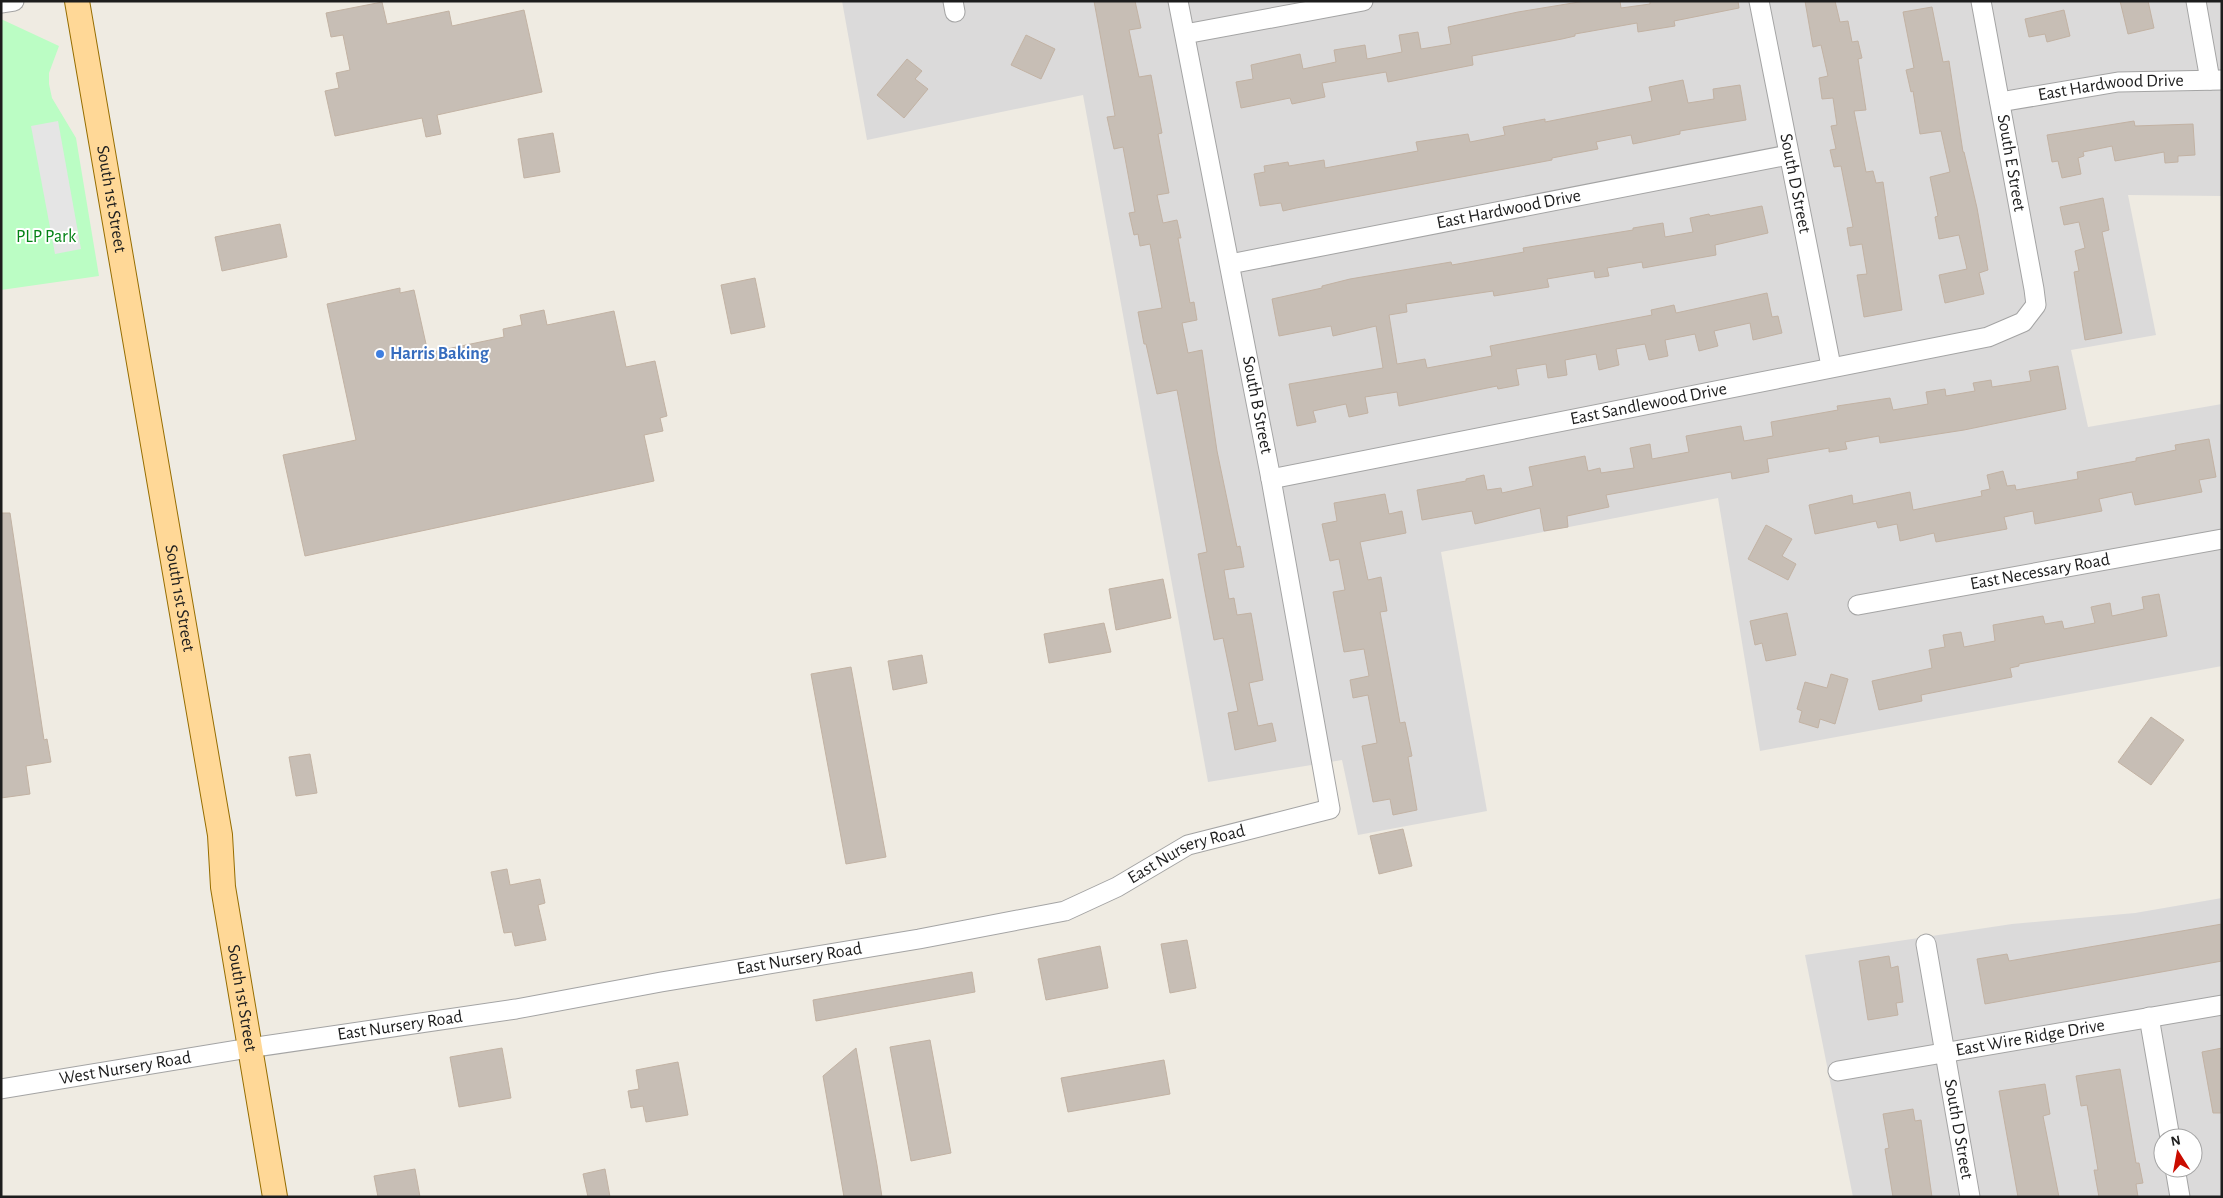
<svg xmlns="http://www.w3.org/2000/svg" width="2223" height="1198" font-family="'Alegreya Sans',sans-serif">
<rect width="100%" height="100%" fill="#efebe2"/>
<g fill="#dbdada" fill-rule="evenodd">
<polygon points="842,1 2222,1 2222,196 2128,195 2156,335 2071,350 2088,427 2222,404 2222,666 1760,751 1718,498 1441,552 1487,811 1358,835 1342,760 1208,782 1083,95 867,140"/>
<path d="M2222 898V1197H1853L1805 955 2012 924 2135 913ZM2163 1138H2193V1168H2163Z"/>
</g>
<polygon fill="#bbfdc4" points="1,19 59,46 49,73 49,84 52,98 76,138 99,276 1,290"/>
<polygon fill="#e5e5e5" points="58,121 81,249 55,254 31,126"/>
<g fill="#c7beb5" stroke="#c2b2a3">
<polygon points="1094,1 1135,1 1141,28 1129,30 1139,77 1151,75 1162,133 1158,134 1169,193 1157,195 1163,223 1177,220 1181,238 1178,238 1190,303 1194,302 1197,320 1182,323 1188,353 1202,350 1217,451 1237,547 1240,546 1244,567 1224,570 1229,599 1234,598 1237,615 1251,613 1263,680 1249,683 1258,726 1272,723 1276,741 1235,750 1228,713 1238,711 1223,638 1214,640 1204,587 1198,554 1207,552 1177,390 1157,394 1146,344 1144,344 1138,312 1162,308 1150,244 1140,246 1138,234 1134,235 1129,213 1135,212 1123,147 1114,149 1107,117 1115,116"/>
<polygon points="1585,1 1620,1 1621,8 1650,4 1650,1 1738,1 1739,8 1674,21 1675,26 1638,32 1637,23 1575,34 1575,36 1562,39 1472,56 1473,65 1388,82 1386,72 1322,83 1325,97 1292,104 1290,98 1241,108 1236,82 1253,79 1251,65 1300,54 1303,69 1336,62 1334,50 1365,45 1367,59 1402,52 1399,35 1418,32 1421,49 1451,44 1448,27 1518,12"/>
<polygon points="1805,1 1835,1 1840,22 1848,21 1852,42 1858,41 1862,58 1858,59 1866,110 1854,111 1866,172 1873,171 1876,183 1883,182 1902,310 1864,317 1857,275 1867,274 1862,244 1850,246 1847,228 1853,227 1841,166 1834,167 1830,150 1836,149 1831,126 1837,125 1833,98 1822,99 1819,78 1828,76 1821,45 1813,47"/>
<polygon points="2120,1 2148,1 2154,28 2128,34"/>
<polygon points="382,2 387,24 449,11 452,26 524,10 542,92 437,115 441,134 426,137 422,118 335,136 325,91 339,88 336,73 350,70 343,35 331,37 326,13"/>
<polygon points="1932,7 1943,62 1949,61 1963,152 1964,152 1977,208 1988,270 1979,273 1984,294 1945,303 1939,275 1967,269 1959,235 1939,239 1935,217 1938,216 1930,177 1950,172 1941,131 1920,134 1913,91 1911,92 1906,70 1914,68 1903,12"/>
<polygon points="2064,10 2070,36 2047,42 2045,34 2029,37 2025,19"/>
<polygon points="1026,35 1055,49 1041,79 1011,65"/>
<polygon points="907,59 922,71 915,79 928,89 904,118 877,95"/>
<polygon points="1683,80 1688,103 1714,99 1713,89 1740,85 1746,120 1680,131 1680,134 1633,144 1631,135 1596,142 1598,149 1552,158 1552,160 1296,208 1283,211 1281,203 1260,206 1254,174 1265,172 1264,166 1288,162 1289,166 1324,160 1325,168 1418,151 1416,142 1468,134 1470,142 1505,135 1503,127 1545,119 1545,122 1652,101 1649,87"/>
<polygon points="2134,121 2135,126 2193,124 2195,155 2178,156 2178,162 2165,163 2164,152 2115,161 2112,146 2083,152 2084,156 2078,158 2081,174 2062,178 2058,161 2052,162 2047,135"/>
<polygon points="553,133 560,172 524,178 518,139"/>
<polygon points="2103,198 2109,230 2102,232 2122,333 2085,340 2074,272 2079,271 2075,251 2085,248 2079,222 2064,225 2060,207"/>
<polygon points="1762,206 1768,233 1715,245 1716,255 1643,268 1642,262 1607,268 1609,276 1595,278 1594,271 1547,279 1549,287 1494,296 1493,291 1406,304 1407,312 1389,315 1397,364 1425,359 1427,368 1492,356 1490,346 1652,315 1651,310 1674,305 1676,313 1767,293 1772,317 1778,316 1782,333 1753,340 1750,323 1714,331 1718,346 1699,351 1695,334 1665,340 1668,356 1649,360 1645,344 1616,349 1619,365 1599,370 1596,354 1565,360 1567,375 1548,378 1546,364 1516,369 1519,385 1498,389 1497,386 1399,406 1397,392 1365,397 1368,413 1349,417 1346,404 1313,411 1316,422 1297,426 1289,384 1383,368 1376,326 1333,336 1331,326 1279,336 1272,299 1322,288 1322,286 1350,279 1451,262 1452,265 1524,252 1523,248 1633,230 1633,228 1663,223 1665,237 1693,232 1690,218 1709,214 1710,216"/>
<polygon points="280,224 287,257 222,271 215,237"/>
<polygon points="755,278 765,327 731,334 721,285"/>
<polygon points="400,288 400,293 414,290 428,353 504,337 503,329 522,325 520,315 544,310 547,325 614,311 626,367 655,361 667,416 660,418 663,431 644,435 654,481 305,556 283,455 356,440 327,304"/>
<polygon points="2058,366 2066,409 1964,430 1880,443 1879,436 1845,442 1847,449 1829,452 1829,448 1767,459 1769,472 1732,479 1731,472 1606,495 1609,507 1567,516 1568,527 1544,531 1540,508 1475,524 1472,511 1422,520 1417,490 1466,481 1466,479 1484,475 1487,490 1501,488 1502,493 1533,486 1529,467 1585,456 1588,471 1600,468 1601,473 1634,468 1630,448 1650,444 1652,459 1689,452 1686,436 1741,426 1744,441 1773,436 1771,422 1838,410 1837,406 1890,398 1893,410 1928,404 1926,392 1945,389 1946,396 1975,391 1973,383 1991,380 1992,387 2031,381 2029,371"/>
<polygon points="2209,439 2216,477 2199,480 2202,492 2135,505 2132,492 2099,499 2102,511 2035,524 2033,511 2004,517 2007,529 1936,542 1934,533 1900,541 1897,524 1878,528 1876,521 1815,534 1809,505 1852,495 1853,504 1910,492 1913,510 1982,496 1981,491 1990,489 1987,475 2003,471 2007,486 2015,485 2016,490 2078,479 2077,472 2136,461 2136,458 2176,450 2175,445"/>
<polygon points="1385,494 1389,514 1402,511 1406,533 1360,542 1368,580 1381,577 1387,611 1380,612 1400,723 1405,722 1412,756 1408,757 1417,810 1393,815 1390,799 1373,802 1362,746 1377,743 1368,695 1353,698 1350,680 1369,676 1364,649 1344,652 1333,592 1345,590 1339,559 1330,561 1322,524 1337,521 1334,503"/>
<polygon points="1,513 10,513 44,740 47,739 51,762 26,766 30,794 1,798"/>
<polygon points="1766,525 1792,539 1782,556 1796,564 1788,580 1748,559"/>
<polygon points="1163,579 1171,618 1116,630 1109,589"/>
<polygon points="2159,594 2167,636 2019,664 2019,666 2010,668 2012,677 1921,695 1922,701 1879,710 1872,681 1932,668 1929,650 1945,647 1943,635 1961,632 1964,647 1995,641 1993,625 2043,616 2045,624 2062,621 2064,629 2095,623 2091,607 2110,603 2112,616 2144,609 2142,597"/>
<polygon points="1787,613 1796,655 1766,661 1762,643 1755,645 1750,621"/>
<polygon points="1104,623 1111,652 1049,663 1044,634"/>
<polygon points="922,655 927,683 893,690 888,661"/>
<polygon points="851,667 886,857 846,864 811,674"/>
<polygon points="1831,674 1848,679 1835,724 1820,719 1818,728 1799,722 1802,711 1797,709 1805,682 1827,688"/>
<polygon points="2151,717 2184,740 2151,785 2118,762"/>
<polygon points="310,754 317,793 296,796 289,757"/>
<polygon points="1403,829 1412,866 1379,874 1370,836"/>
<polygon points="507,869 510,885 540,879 545,903 538,905 546,940 515,946 512,932 504,933 491,872"/>
<polygon points="2222,924 2222,961 1985,1004 1977,959 2007,954 2009,961"/>
<polygon points="1187,940 1196,988 1170,993 1161,944"/>
<polygon points="1100,946 1108,988 1046,1000 1038,959"/>
<polygon points="1889,956 1891,968 1898,966 1903,1002 1896,1003 1898,1015 1868,1020 1859,961"/>
<polygon points="972,972 975,992 816,1021 813,1000"/>
<polygon points="930,1040 951,1153 911,1161 890,1047"/>
<polygon points="502,1048 511,1098 459,1107 450,1057"/>
<polygon points="856,1048 877,1165 882,1197 844,1197 823,1076"/>
<polygon points="2222,1048 2222,1113 2213,1113 2202,1052"/>
<polygon points="1164,1060 1170,1094 1068,1112 1061,1078"/>
<polygon points="678,1062 688,1115 646,1122 643,1106 631,1108 628,1091 639,1089 636,1070"/>
<polygon points="2120,1069 2136,1163 2139,1163 2143,1183 2136,1184 2138,1197 2099,1197 2094,1170 2098,1170 2087,1105 2081,1106 2076,1076"/>
<polygon points="2045,1084 2050,1114 2043,1116 2059,1197 2018,1197 1999,1091"/>
<polygon points="1913,1109 1915,1121 1921,1120 1932,1197 1893,1197 1885,1149 1889,1148 1883,1114"/>
<polygon points="415,1169 420,1197 378,1197 374,1176"/>
<polygon points="605,1169 610,1197 588,1197 583,1174"/>
</g>
<g fill="none" stroke-linecap="round" stroke-linejoin="round">
<g stroke="#a4a4a4" stroke-width="21">
<g id="minor">
<polyline points="953,1 955,12"/>
<path id="s1" d="M1759 1 1831 366"/>
<polyline points="2196,1 2210,80"/>
<polyline points="1,3 14,1"/>
<polyline points="1185,34 1363,1"/>
<path id="s2" d="M2000 102 2118 82 2222 80"/>
<path id="s3" d="M1230 264 1788 155"/>
<path id="s4" d="M1271 479 1988 337 2023 322 2036 305 2034 289 1981 1"/>
<path id="s5" d="M1858 605 2222 539"/>
<path id="s6" d="M1926 944 1970 1197"/>
<polyline points="2149,1017 2170,1138"/>
<path id="s7" d="M1838 1071 2222 1005"/>
<path id="s8" d="M1 1089 249 1048 516 1009 661 982 919 939 1065 911 1117 887 1188 845 1330 809 1271 479 1178 1"/>
<polyline points="2175,1168 2180,1197"/>
</g>
</g>
<g stroke="#966d00" stroke-width="26">
<g id="major">
<path id="s9" d="M77 1 220 835 223 887 275 1197"/>
</g>
</g>
<use href="#minor" stroke="#fff" stroke-width="19"/>
<use href="#major" stroke="#ffd897" stroke-width="24"/>
</g>
<circle fill="#3f7fe0" stroke="#fff" stroke-width="2" cx="380" cy="354" r="5"/>
<g text-anchor="middle" dominant-baseline="central" stroke-width="4" stroke-linejoin="round" paint-order="stroke">
<g font-size="18" fill="#1d1d1d" stroke="#fff">
<text stroke="none"><textPath href="#s2" startOffset="112">East Hardwood Drive</textPath></text>
<text transform="translate(2011 163) rotate(80)">South E Street</text>
<text stroke="none"><textPath href="#s1" startOffset="186">South D Street</textPath></text>
<text stroke="none"><textPath href="#s9" startOffset="201">South 1st Street</textPath></text>
<text stroke="none"><textPath href="#s3" startOffset="284">East Hardwood Drive</textPath></text>
<text stroke="none"><textPath href="#s4" startOffset="385">East Sandlewood Drive</textPath></text>
<text transform="translate(1257 405) rotate(79)">South B Street</text>
<text stroke="none"><textPath href="#s5" startOffset="185">East Necessary Road</textPath></text>
<text stroke="none"><textPath href="#s9" startOffset="606">South 1st Street</textPath></text>
<text stroke="none"><textPath href="#s8" startOffset="1214">East Nursery Road</textPath></text>
<text stroke="none"><textPath href="#s8" startOffset="809">East Nursery Road</textPath></text>
<text stroke="none"><textPath href="#s9" startOffset="1011">South 1st Street</textPath></text>
<text stroke="none"><textPath href="#s8" startOffset="404">East Nursery Road</textPath></text>
<text stroke="none"><textPath href="#s7" startOffset="195">East Wire Ridge Drive</textPath></text>
<text stroke="none"><textPath href="#s8" startOffset="126">West Nursery Road</textPath></text>
<text stroke="none"><textPath href="#s6" startOffset="188">South D Street</textPath></text>
</g>
<g font-size="18" fill="#048216" stroke="#fff">
<text x="46" y="237">PLP Park</text>
</g>
<g font-size="18" font-weight="bold" fill="#366cbe" stroke="#fff" text-anchor="start">
<text x="390" y="354">Harris Baking</text>
</g>
</g>
<rect width="2223" height="1198" fill="none" stroke="#1d1d1d" stroke-width="5"/>
<g transform="translate(2178 1153) rotate(349)"><circle r="24" fill="#ffffff" stroke="#a5a5a5"/>
<path d="M0-4L9 19L0 12L-9 19Z" fill="#ca0c00"/>
<text y="-8" font-size="14" font-weight="bold" text-anchor="middle" fill="#1d1d1d">N</text>
</g>
</svg>
